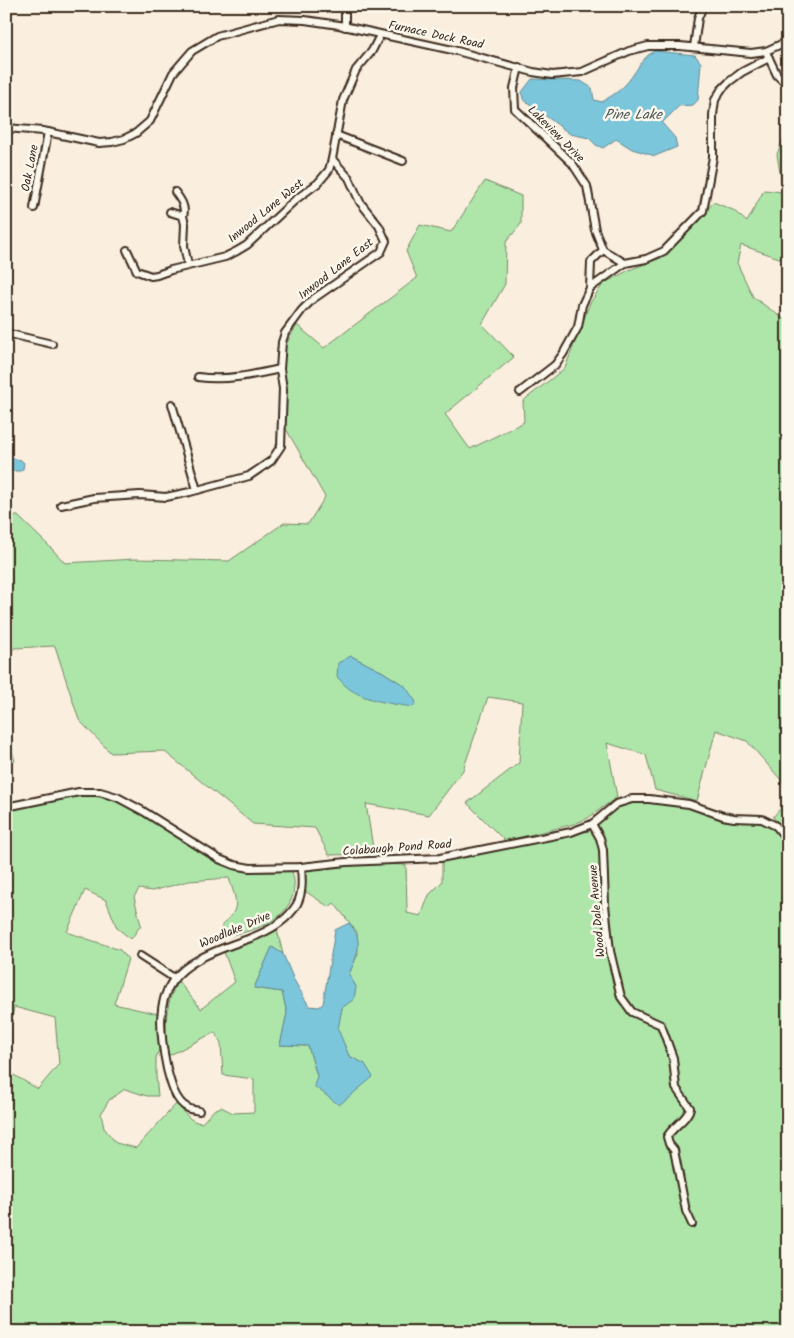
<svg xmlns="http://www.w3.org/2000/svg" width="794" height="1338" font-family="Kalam,sans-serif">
<rect width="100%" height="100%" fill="#faeede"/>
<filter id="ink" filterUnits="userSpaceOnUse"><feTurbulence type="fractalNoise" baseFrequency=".02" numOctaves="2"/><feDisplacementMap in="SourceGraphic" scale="10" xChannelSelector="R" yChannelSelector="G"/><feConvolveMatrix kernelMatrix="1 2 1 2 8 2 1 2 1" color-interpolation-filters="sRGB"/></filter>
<g filter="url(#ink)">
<g fill="#aee6aa" stroke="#748864" fill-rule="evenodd">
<path d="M788 130V261L741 245 737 263 753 297 788 322V788L747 741 716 730 697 801 655 790 646 755 607 743 617 797 588 818 574 824 505 841 467 803 519 763 522 702 488 697 463 770 429 815 366 804 374 854 329 855 315 828 253 824 164 751 111 753 79 720 55 646 14 648 6 662V516H18L51 548 65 563 135 559 229 561 284 523 308 524 325 497 285 427 284 348 297 325 324 348 417 278 406 251 420 225 451 232 485 181 521 196V224L506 242 505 284 482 324 514 357 445 414 470 449 524 422 523 401 565 368 590 303 603 284 629 270 661 258 698 223 713 202 733 210 747 222 764 190 783 192 777 154ZM351 656 383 672 405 686 383 700 368 698Z"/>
<polygon points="6,731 15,761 6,764"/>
<path d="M79 795C121 795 161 824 195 847 207 855 217 864 231 868 250 875 272 871 292 871 293 876 295 881 294 886 293 919 256 931 230 935L222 930V925C242 908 236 901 229 878L189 881 152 891 139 889 134 897 141 925 131 939 117 928 106 900 85 890 67 932 120 950 128 959 114 1004 158 1014V1029L160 1047 156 1058V1077L158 1096H147L125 1089 109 1100 101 1114 104 1128 116 1143 136 1148 177 1103C184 1112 189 1122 202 1123L214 1110 221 1107 233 1113 254 1112V1079L223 1075 221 1043 215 1032 168 1056C165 1029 164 1005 178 981L201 1009 235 982 224 952 277 930 283 954 272 947 254 988 282 992 287 1013 280 1045 308 1046 317 1076 365 1064 349 1056 337 1029 342 1008 356 987 349 974 358 954 357 932 334 903 329 907 305 891 306 873 308 869 380 864 406 865 407 913 421 916 429 895 442 882V862L589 831 618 806 627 803 637 802 676 805 692 808 724 821 742 820 762 823 778 831 788 849V1332H6V811ZM14 1007 55 1018 59 1064 38 1089 12 1074 11 1023Z"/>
<polygon points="788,800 788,832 773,817"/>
</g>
<g fill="#7cc6dc" stroke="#628890">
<path d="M654 51 695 55 701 63 698 100 693 105 679 106 662 123 675 138 677 147 655 156 632 149 616 139 603 148 596 145 589 138 570 134 523 99 522 92 532 79 581 81 592 88 594 100 602 102C609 97 619 92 625 85 635 75 641 58 654 51Z"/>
<polygon points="6,404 9,405 12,413 10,423 6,426"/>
<polygon points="6,457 21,460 24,463 23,469 21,471 13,471 6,473"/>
<path d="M351 656 383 672 405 686 416 702 413 707C393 704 368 701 351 690 346 687 341 681 337 677L338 663Z"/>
<path d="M349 923C365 940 357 956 349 974L356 987 354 999 342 1008 338 1029 349 1056 365 1064 373 1077 339 1105 314 1086 317 1076 308 1046 280 1045 287 1013 282 992 254 988 272 947 283 954 294 980 309 1006 319 1007 323 1004 335 930Z"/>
</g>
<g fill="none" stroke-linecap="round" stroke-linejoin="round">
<g stroke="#3b2a1e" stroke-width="10">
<g id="minor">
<polyline points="345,27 345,6"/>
<polyline points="694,47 698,18 703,6"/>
<polyline points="767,54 777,75 788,86"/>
<polyline points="519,67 514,88 515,109 572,163 587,186 595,230 603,250 591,262 590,288 582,305 578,327 563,354 555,365 520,392"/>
<polyline points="6,128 43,131 99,143 112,142 124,139 136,133 150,121 173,73 192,51 217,36 279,19 305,20 339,25 457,51 533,72 552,75 582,72 629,51 648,46 680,46 751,53 766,51 788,41"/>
<polyline points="336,135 403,161"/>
<polyline points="34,208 48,132"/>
<path d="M170 212 183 216C186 207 181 200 175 192"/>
<polyline points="183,216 185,224 184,246 188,265"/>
<polyline points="127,250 137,271 151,276 157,275 171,270 225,257 237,251 247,245 295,200 318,183 329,170 332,159"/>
<polyline points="603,250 625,263"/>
<polyline points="590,288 625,263 646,259 664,251 703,211 713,157 713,115 715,100 721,90 730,81 742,72 769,58"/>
<polyline points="6,333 52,344"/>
<path d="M198 377C225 381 253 375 280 369"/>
<polyline points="172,404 197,490"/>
<polyline points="61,505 94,498 140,495 166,497 190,492 249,476 271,461 281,446 283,389 280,369 282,342 285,333 302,310 313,299 381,252 386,241 379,226 360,202 349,178 332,159 343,100 356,70 372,51 380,35"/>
<polyline points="6,807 79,792 100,792 117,797 143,811 219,859 234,865 250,868 301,867 346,862 440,858 571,832 592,824 616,804 632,799 649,799 689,804 723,816 734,818 762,819 776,826 788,841"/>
<path d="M592 824 600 838 603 850 605 905 610 951 621 997 632 1012 661 1025 673 1058 676 1088 690 1108C688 1119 673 1126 667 1137L669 1144 674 1150 686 1211 692 1224"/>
<polyline points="140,956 174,978"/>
<path d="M199 1111C196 1110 191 1110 188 1108 175 1102 170 1081 167 1069 149 984 171 965 248 939 267 932 287 922 297 904 303 893 302 879 301 867"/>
</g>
</g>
<use href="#minor" stroke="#fbf7ec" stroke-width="6"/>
</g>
</g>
<g text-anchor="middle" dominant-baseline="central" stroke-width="5" stroke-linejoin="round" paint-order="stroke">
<g font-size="12" fill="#3b2a1e" stroke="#fbf7ec">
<text transform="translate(436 35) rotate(12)">Furnace Dock Road</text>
<text transform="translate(556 134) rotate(45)">Lakeview Drive</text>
<text transform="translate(30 168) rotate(-79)">Oak Lane</text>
<text transform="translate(266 211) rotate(-39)">Inwood Lane West</text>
<text transform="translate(336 269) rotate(-38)">Inwood Lane East</text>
<text transform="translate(397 848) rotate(-4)">Colabaugh Pond Road</text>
<text transform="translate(597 911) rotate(-95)">Wood Dale Avenue</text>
<text transform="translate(235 930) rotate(-23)">Woodlake Drive</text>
</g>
<g font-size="14" font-style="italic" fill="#4e5957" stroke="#fbf7ec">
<text x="633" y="115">Pine Lake</text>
</g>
</g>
<rect width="794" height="1338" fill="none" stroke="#fbf7ec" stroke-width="25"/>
<rect x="12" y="12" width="769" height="1313" fill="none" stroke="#3b2a1e" stroke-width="2" filter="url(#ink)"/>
</svg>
